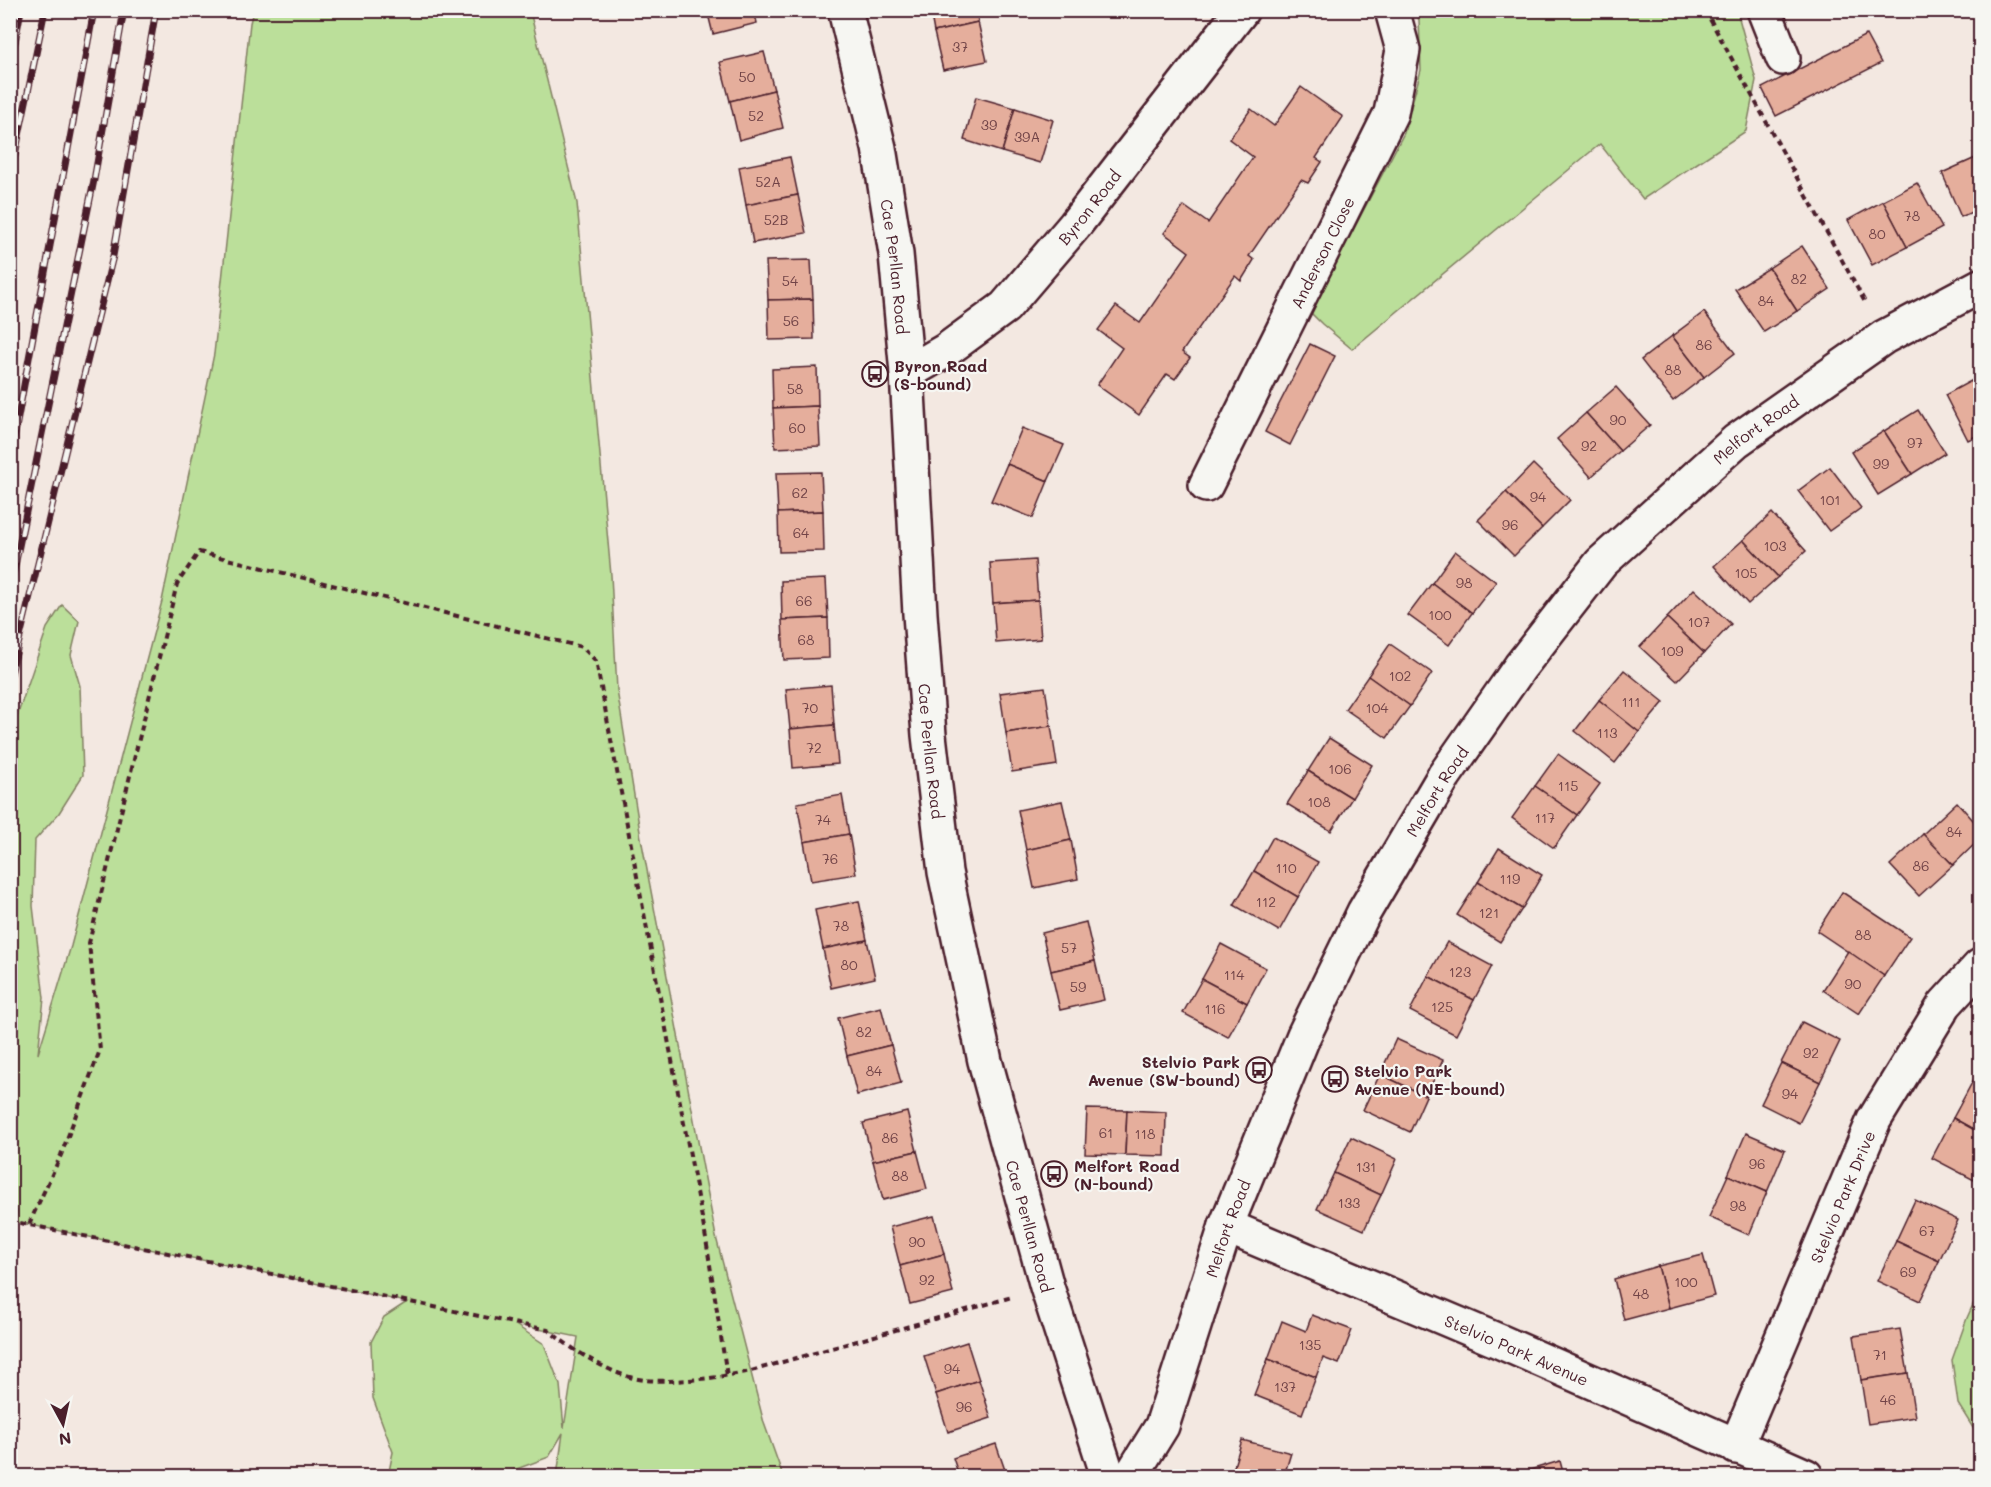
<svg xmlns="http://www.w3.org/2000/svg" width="1991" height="1487" font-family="Mali,sans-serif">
<rect width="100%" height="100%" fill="#f3e8e1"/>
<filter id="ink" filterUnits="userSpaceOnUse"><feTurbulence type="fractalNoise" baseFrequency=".0167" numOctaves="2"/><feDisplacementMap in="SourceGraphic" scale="12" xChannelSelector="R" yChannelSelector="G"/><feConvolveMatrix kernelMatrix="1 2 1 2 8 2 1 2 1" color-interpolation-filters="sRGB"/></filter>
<g filter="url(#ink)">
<g fill="#bbdf9a" stroke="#827f62" stroke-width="1.5" fill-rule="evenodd">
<path d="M253 11H530L577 203 611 575 617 690 641 838 716 1237 764 1423 783 1476H557L563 1433 549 1457 506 1473 502 1476H388L393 1452 373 1398 371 1342 384 1317 407 1302 16 1222 17 1210 11 1220V734L47 628 62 605 79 621 71 655 80 686 83 775 59 813 35 840 33 906 44 998 38 1054 71 946 162 601 214 354 250 23ZM514 1324 578 1337 564 1428 560 1385 544 1344Z"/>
<polygon points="1415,11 1737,11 1756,80 1746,131 1643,199 1600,144 1352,349 1322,324 1310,312 1404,133 1421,70 1419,20"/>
<polygon points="1980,1289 1980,1432 1973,1428 1958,1404 1952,1360 1967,1318"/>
</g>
<g fill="#e5ae9c" stroke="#4a1f2b" stroke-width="1.5">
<polygon points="707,10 754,10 757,23 713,34"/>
<polygon points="930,10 976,10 978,22 934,32"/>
<polygon points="978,22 987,61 943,70 934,32"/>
<polygon points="1866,35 1881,63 1776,116 1762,88"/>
<polygon points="764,52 774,90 730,101 720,62"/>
<polygon points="1301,87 1343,117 1316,158 1322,162 1308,183 1301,180 1249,256 1254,260 1241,281 1235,276 1182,352 1190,358 1175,379 1167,374 1139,415 1097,385 1122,348 1098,330 1116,306 1140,323 1189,252 1164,233 1184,206 1208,223 1253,157 1229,139 1251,109 1274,126"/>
<polygon points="774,90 783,128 739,140 730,101"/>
<polygon points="976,97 1015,108 1002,152 964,140"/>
<polygon points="1015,108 1053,120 1040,163 1002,152"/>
<polygon points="1980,156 1980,208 1961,217 1942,173"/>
<polygon points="790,157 798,195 746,205 739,167"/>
<polygon points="1917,183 1942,228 1907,247 1883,201"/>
<polygon points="798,195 806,233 753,243 746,205"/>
<polygon points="1883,201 1907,247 1872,265 1848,220"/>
<polygon points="1802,246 1830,289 1797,311 1769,268"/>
<polygon points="811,260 813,299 768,300 766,261"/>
<polygon points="1769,268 1797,311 1764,332 1735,289"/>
<polygon points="813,299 814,339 769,340 768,300"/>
<polygon points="1704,312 1735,353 1704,377 1672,336"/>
<polygon points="1672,336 1704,377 1673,401 1641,360"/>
<polygon points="1310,344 1335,356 1290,445 1265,432"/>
<polygon points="817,367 818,406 773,408 772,369"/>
<polygon points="1980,376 1980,434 1968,440 1945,395"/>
<polygon points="1616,387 1650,425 1620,451 1586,413"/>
<polygon points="818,406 820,446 775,448 773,408"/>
<polygon points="1918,410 1945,453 1912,474 1884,431"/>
<polygon points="1586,413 1620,451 1591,477 1557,439"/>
<polygon points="1022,428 1064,445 1048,481 1007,464"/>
<polygon points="1884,431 1912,474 1878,495 1851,452"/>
<polygon points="1007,464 1048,481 1033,518 991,501"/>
<polygon points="1533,464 1570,500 1542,528 1506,492"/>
<polygon points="1830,467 1861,508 1829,531 1798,491"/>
<polygon points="821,472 823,511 778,513 776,473"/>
<polygon points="1506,492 1542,528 1514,556 1478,520"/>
<polygon points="823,511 824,551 779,552 778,513"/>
<polygon points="1772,513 1806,551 1778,577 1743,540"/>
<polygon points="1743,540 1778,577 1748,604 1714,566"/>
<polygon points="1455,551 1496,582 1472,613 1432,583"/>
<polygon points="1035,560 1038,600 993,603 990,563"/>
<polygon points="826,579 828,618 782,620 781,581"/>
<polygon points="1432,583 1472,613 1449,645 1408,615"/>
<polygon points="1694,589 1731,624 1704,653 1667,618"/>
<polygon points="1038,600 1041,639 996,643 993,603"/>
<polygon points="828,618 829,658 784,660 782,620"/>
<polygon points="1667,618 1704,653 1677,681 1640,647"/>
<polygon points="1390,644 1432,673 1410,706 1368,676"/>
<polygon points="1624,670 1664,702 1639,732 1599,700"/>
<polygon points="1368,676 1410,706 1387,738 1345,709"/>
<polygon points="831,685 834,725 790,729 786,689"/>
<polygon points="1045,687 1051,726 1006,733 1000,693"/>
<polygon points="1599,700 1639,732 1615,763 1575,731"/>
<polygon points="834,725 838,764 793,768 790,729"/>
<polygon points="1051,726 1057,765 1012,772 1006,733"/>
<polygon points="1329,738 1372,765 1352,798 1308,771"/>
<polygon points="1558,754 1600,784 1577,815 1535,786"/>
<polygon points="1308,771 1352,798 1331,831 1287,804"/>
<polygon points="1535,786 1577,815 1554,848 1512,818"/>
<polygon points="842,795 849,834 804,842 797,803"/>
<polygon points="1062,801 1071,840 1026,850 1018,810"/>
<polygon points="1957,802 1980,828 1980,839 1953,865 1923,834"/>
<polygon points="849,834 856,874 811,881 804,842"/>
<polygon points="1923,834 1953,865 1919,896 1890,865"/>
<polygon points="1273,837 1318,862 1298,897 1254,871"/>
<polygon points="1071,840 1078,879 1034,888 1026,850"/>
<polygon points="1499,848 1542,875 1522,909 1478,882"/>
<polygon points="1254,871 1298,897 1279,931 1234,905"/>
<polygon points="1478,882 1522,909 1500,942 1457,915"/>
<polygon points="1842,892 1910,937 1884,976 1817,931"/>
<polygon points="859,901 867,940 823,949 815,910"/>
<polygon points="1086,922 1095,961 1051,971 1042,933"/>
<polygon points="867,940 875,978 831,988 823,949"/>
<polygon points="1447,942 1492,966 1474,1000 1428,976"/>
<polygon points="1221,944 1266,968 1247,1003 1202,979"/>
<polygon points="1848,951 1884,976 1859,1014 1823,990"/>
<polygon points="1095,961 1104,1000 1060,1010 1051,971"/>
<polygon points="1428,976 1474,1000 1456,1035 1410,1011"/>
<polygon points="1202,979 1247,1003 1228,1037 1183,1013"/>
<polygon points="881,1007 891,1045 847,1056 838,1018"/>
<polygon points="1802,1022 1840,1041 1820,1082 1781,1063"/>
<polygon points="1396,1039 1443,1060 1426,1096 1380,1074"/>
<polygon points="891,1045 901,1083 857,1095 847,1056"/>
<polygon points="1781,1063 1820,1082 1799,1123 1761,1104"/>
<polygon points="1380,1074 1426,1096 1410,1132 1363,1110"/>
<polygon points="1974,1079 1980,1082 1980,1133 1953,1118"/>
<polygon points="1087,1109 1127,1110 1125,1155 1085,1154"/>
<polygon points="1127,1110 1166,1112 1165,1156 1125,1155"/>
<polygon points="907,1112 917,1151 873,1161 863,1123"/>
<polygon points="1953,1118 1980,1133 1980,1168 1974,1180 1932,1158"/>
<polygon points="1746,1133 1785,1150 1767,1192 1728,1175"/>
<polygon points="1351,1137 1397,1159 1381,1195 1334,1173"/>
<polygon points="917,1151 927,1189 883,1200 873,1161"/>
<polygon points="1334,1173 1381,1195 1364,1230 1317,1209"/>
<polygon points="1728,1175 1767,1192 1749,1235 1709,1217"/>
<polygon points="1915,1200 1958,1220 1939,1261 1896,1241"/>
<polygon points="934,1216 944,1254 900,1266 890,1227"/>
<polygon points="1896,1241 1939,1261 1920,1301 1877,1281"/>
<polygon points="944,1254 953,1293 910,1304 900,1266"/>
<polygon points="1703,1255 1714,1296 1669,1308 1658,1266"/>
<polygon points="1658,1266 1669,1308 1624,1320 1614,1279"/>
<polygon points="1312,1315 1352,1330 1339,1364 1323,1358 1316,1377 1268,1359 1282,1321 1306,1331"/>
<polygon points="1900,1329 1908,1373 1861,1380 1854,1336"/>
<polygon points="967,1342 979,1380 936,1394 924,1356"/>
<polygon points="1268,1359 1316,1377 1302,1414 1254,1395"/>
<polygon points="1908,1373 1915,1417 1868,1424 1861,1380"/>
<polygon points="979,1380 991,1418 948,1432 936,1394"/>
<polygon points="1242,1440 1291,1453 1284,1476 1231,1476"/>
<polygon points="996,1444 1007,1476 959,1476 953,1458"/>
<polygon points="1560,1461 1564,1476 1510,1476"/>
</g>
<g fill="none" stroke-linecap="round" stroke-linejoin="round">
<g stroke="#4a1f2b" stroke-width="38">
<g id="street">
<path id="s1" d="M845 10 879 148 896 254 907 373 920 614 929 735 945 872 985 1061 1047 1287 1108 1476"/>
<polyline points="1764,10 1783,58"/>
<path id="s2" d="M907 373 945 351 1005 307 1075 225 1242 10"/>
<path id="s3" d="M1206 485 1391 113 1403 50 1392 10"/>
<path id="s4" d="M1226 1226 1501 1342 1806 1476"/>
<path id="s5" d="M1736 1447 1874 1120 1945 1004 1980 966"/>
<path id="s6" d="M1131 1476 1162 1426 1226 1226 1304 1035 1364 912 1444 776 1520 667 1601 563 1736 441 1884 337 1980 286"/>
</g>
</g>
<g stroke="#4a1f2b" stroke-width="4" stroke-dasharray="6 4.5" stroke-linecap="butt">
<polyline points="1705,10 1866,304"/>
<path d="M10 1221 548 1330C573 1350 613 1377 645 1380 680 1383 717 1378 751 1371L1012 1297"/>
<polyline points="29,1224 61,1155 100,1050 89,943 177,584 199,552 582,647 596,661 706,1239 727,1376"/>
</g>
<use href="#street" stroke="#f6f6f2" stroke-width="33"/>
<g stroke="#4a1f2b" stroke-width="7">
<g id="rail">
<polyline points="10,68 21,10"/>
<polyline points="10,179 45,10"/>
<polyline points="10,460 94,10"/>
<polyline points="10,590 94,180 124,10"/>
<polyline points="10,678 113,256 156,10"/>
</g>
</g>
<use href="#rail" stroke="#f6f6f2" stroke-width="4.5" stroke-dasharray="14" stroke-linecap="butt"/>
</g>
</g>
<defs>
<g id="bus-ring" transform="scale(1.35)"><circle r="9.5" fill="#f6f6f2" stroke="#4a1f2b" stroke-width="1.5"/><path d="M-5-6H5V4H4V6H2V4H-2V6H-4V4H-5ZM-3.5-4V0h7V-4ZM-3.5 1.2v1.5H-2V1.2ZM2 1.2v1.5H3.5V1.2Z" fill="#4a1f2b"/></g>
</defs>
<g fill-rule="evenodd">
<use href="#bus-ring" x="875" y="374"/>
<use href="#bus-ring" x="1259" y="1070"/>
<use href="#bus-ring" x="1335" y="1079"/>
<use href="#bus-ring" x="1054" y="1174"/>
</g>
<g text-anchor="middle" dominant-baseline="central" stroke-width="4.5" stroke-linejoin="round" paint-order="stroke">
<g font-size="14" fill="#714347">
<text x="960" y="46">37</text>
<text x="747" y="76">50</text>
<text x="756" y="115">52</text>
<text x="989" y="124">39</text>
<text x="1027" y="136">39A</text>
<text x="768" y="181">52A</text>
<text x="1912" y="215">78</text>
<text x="776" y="219">52B</text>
<text x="1877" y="233">80</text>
<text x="1799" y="278">82</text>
<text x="790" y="280">54</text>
<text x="1766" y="300">84</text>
<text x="791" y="320">56</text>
<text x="1704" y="344">86</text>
<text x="1673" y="369">88</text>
<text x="795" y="388">58</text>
<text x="1618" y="419">90</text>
<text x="797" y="427">60</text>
<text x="1915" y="442">97</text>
<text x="1589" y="445">92</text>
<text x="1881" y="463">99</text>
<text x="800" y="492">62</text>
<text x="1538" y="496">94</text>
<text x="1830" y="499">101</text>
<text x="1510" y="524">96</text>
<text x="801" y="532">64</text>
<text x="1775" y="545">103</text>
<text x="1746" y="572">105</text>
<text x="1464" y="582">98</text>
<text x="804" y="600">66</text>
<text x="1440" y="614">100</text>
<text x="1699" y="621">107</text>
<text x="806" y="639">68</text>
<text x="1672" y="650">109</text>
<text x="1400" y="675">102</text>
<text x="1631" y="701">111</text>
<text x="810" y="707">70</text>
<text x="1377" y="707">104</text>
<text x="1607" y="732">113</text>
<text x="814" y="747">72</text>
<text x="1340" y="768">106</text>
<text x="1568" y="785">115</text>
<text x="1319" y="801">108</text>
<text x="1545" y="817">117</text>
<text x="823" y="819">74</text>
<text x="1954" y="831">84</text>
<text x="830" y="858">76</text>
<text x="1921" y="865">86</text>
<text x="1286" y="867">110</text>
<text x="1510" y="878">119</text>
<text x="1266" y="901">112</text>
<text x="1489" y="912">121</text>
<text x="841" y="925">78</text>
<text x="1863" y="934">88</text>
<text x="1069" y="947">57</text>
<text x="849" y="964">80</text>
<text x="1460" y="971">123</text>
<text x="1234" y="974">114</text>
<text x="1853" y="983">90</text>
<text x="1078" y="986">59</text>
<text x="1442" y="1006">125</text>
<text x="1215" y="1008">116</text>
<text x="864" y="1031">82</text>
<text x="1811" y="1052">92</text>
<text x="874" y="1070">84</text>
<text x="1790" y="1093">94</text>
<text x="1106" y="1132">61</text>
<text x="1145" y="1133">118</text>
<text x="890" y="1137">86</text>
<text x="1757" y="1163">96</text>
<text x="1366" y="1166">131</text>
<text x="900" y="1175">88</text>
<text x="1349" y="1202">133</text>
<text x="1738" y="1205">98</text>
<text x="1927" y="1230">67</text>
<text x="917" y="1241">90</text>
<text x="1908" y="1271">69</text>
<text x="927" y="1279">92</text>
<text x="1686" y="1281">100</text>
<text x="1641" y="1293">48</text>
<text x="1310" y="1344">135</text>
<text x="1880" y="1354">71</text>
<text x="952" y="1368">94</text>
<text x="1285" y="1386">137</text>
<text x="1888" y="1399">46</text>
<text x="964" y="1406">96</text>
</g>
<g font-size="16" fill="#4a1f2b" stroke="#f6f6f2">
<text stroke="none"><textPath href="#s2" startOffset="249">Byron Road</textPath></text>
<text stroke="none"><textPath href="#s3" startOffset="260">Anderson Close</textPath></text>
<text stroke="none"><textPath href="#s1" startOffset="262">Cae Perllan Road</textPath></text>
<text stroke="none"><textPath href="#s6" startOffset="1239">Melfort Road</textPath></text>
<text stroke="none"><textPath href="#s1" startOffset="748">Cae Perllan Road</textPath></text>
<text stroke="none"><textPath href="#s6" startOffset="753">Melfort Road</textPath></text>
<text stroke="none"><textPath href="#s5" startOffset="272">Stelvio Park Drive</textPath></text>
<text stroke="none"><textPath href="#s1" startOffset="1234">Cae Perllan Road</textPath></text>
<text stroke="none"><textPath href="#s6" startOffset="267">Melfort Road</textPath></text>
<text stroke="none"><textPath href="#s4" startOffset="316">Stelvio Park Avenue</textPath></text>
</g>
<g font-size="16" font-weight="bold" fill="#4a1f2b" stroke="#f6f6f2" text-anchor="start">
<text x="894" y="365">Byron Road<tspan x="894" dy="18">(S-bound)</tspan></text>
<text x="1240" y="1061" text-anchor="end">Stelvio Park<tspan x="1240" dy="18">Avenue (SW-bound)</tspan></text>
<text x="1354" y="1070">Stelvio Park<tspan x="1354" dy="18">Avenue (NE-bound)</tspan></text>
<text x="1074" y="1165">Melfort Road<tspan x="1074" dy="18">(N-bound)</tspan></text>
</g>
</g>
<rect width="1991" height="1487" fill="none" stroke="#f6f6f2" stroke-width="36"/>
<rect x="18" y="18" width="1955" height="1451" fill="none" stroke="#4a1f2b" stroke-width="2" filter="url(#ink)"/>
<g transform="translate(63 1424) rotate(172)" stroke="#f6f6f2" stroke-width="4.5" paint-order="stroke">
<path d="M0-4.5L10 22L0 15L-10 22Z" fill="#4a1f2b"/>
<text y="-9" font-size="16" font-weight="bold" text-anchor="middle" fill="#4a1f2b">N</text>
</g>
</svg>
